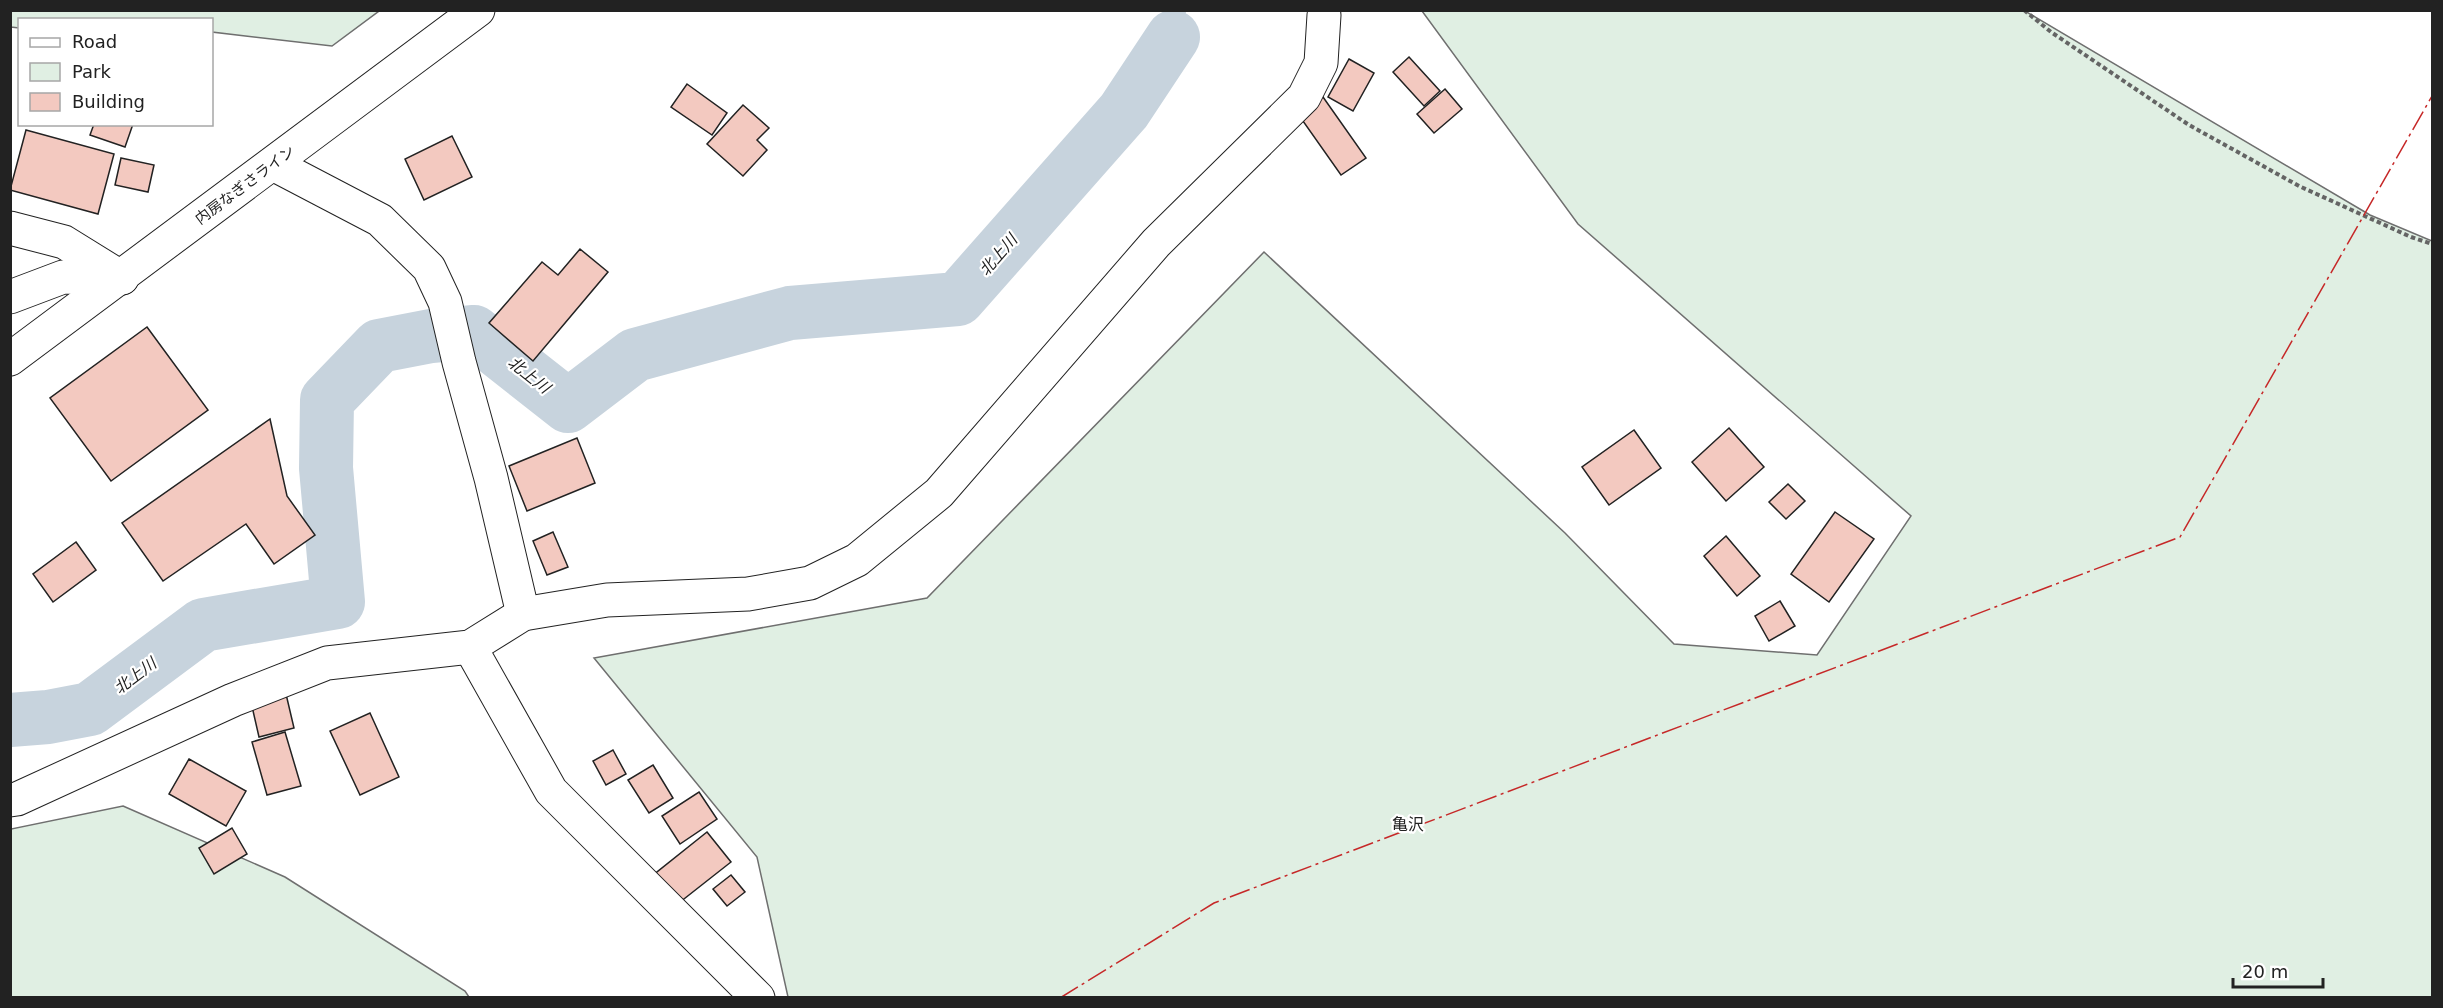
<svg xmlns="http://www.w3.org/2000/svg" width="2443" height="1008" font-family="'DejaVu Sans','Noto Sans JP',sans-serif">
<rect width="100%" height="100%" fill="#fff"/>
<g fill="#e0efe3" stroke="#6f6f6f" stroke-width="1.5">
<polygon points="11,10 379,10 379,11 332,46 212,32 212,20 20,20 19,28 11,27"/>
<polygon points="1422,11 2025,11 2370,215 2432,241 2432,997 788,997 757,857 594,658 927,598 1264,252 1565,533 1674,644 1817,655 1911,516 1578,224"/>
<polygon points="123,806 285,877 465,991 469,997 11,998 11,829"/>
</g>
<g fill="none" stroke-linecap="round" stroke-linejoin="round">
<polyline stroke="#c7d3dd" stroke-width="9" points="1173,37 1182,10"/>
<polyline stroke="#c7d3dd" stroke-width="54" points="10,720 48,717 90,709 203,625 338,602 326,468 327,400 379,346 431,336 474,332 568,406 635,355 790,313 958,299 1124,111 1173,37"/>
</g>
<g fill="#f3c9c0" stroke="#222" stroke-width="1.5">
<polygon points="1409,57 1440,91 1424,106 1393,72"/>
<polygon points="1349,59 1374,73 1353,111 1328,97"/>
<polygon points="687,84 727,113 712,135 671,107"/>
<polygon points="1445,89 1462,109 1434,133 1417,114"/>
<polygon points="1323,97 1366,158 1341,175 1298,114"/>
<polygon points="743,105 769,128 757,140 767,150 743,176 707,144"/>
<polygon points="94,124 133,124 125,147 90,135"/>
<polygon points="26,130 114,154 98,214 10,190"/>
<polygon points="452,136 472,177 424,200 405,159"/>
<polygon points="121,158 154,165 148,192 115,185"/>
<polygon points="580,249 608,272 533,361 489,323 542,262 558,275"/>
<polygon points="147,327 208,410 111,481 50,398"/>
<polygon points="270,419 287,496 315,535 274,564 246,524 163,581 122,523"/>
<polygon points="1729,428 1764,467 1726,501 1692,462"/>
<polygon points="1634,430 1661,468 1609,505 1582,467"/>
<polygon points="577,438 595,483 527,511 509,466"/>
<polygon points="1788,484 1805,501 1786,519 1769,502"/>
<polygon points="1835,512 1874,539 1829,602 1791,574"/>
<polygon points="553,532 568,567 547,575 533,541"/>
<polygon points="1726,536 1760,576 1737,596 1704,556"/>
<polygon points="76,542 96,570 53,602 33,574"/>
<polygon points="1780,601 1795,626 1769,641 1755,616"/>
<polygon points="286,694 294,728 259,737 251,702"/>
<polygon points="370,713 399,777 360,795 330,731"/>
<polygon points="285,732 301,786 267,795 252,742"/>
<polygon points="613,750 626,774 606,785 593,761"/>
<polygon points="189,759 246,791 226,826 169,794"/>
<polygon points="653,765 673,798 649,813 628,780"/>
<polygon points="699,792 717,819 680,844 662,816"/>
<polygon points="232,828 247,854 214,874 199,848"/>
<polygon points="707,832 731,862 675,906 652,876"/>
<polygon points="731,875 745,892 727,906 713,889"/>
</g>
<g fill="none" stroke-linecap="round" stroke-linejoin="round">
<g stroke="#222" stroke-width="35">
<g id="minor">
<polyline points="273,164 380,220 429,268 445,302 459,362 491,478 523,614"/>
<polyline points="10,228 64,242 122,278"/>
<polyline points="10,297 63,277 122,278"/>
<polyline points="470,647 551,791 758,998"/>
<polyline points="10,800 17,799 233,700 327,663 470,647 523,614 607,600 748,594 810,583 857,560 939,493 1156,243 1304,97 1321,63 1324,15"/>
</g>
</g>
<g stroke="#222" stroke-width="35">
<polyline id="highway" points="10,359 478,10"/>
</g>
<polyline stroke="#646464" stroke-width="4" stroke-dasharray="4.5 3" stroke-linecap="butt" points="2024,10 2051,32 2189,125 2299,186 2411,237 2432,244"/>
<use href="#minor" stroke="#fff" stroke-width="33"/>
<use href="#highway" stroke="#fff" stroke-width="33"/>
<polyline stroke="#c62828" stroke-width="1.5" stroke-dasharray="21 4.5 3 4.5" stroke-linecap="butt" points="1060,998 1214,903 2180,537 2432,96"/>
</g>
<g text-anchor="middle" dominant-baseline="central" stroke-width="4.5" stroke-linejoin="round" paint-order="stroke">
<g font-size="15" fill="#222" stroke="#fff">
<text transform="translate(245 185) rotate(-37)">内房なぎさライン</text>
</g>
<g font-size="16" font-style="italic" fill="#222" stroke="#fff">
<text transform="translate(998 255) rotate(-49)">北上川</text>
<text transform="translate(529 375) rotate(38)">北上川</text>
<text transform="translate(135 676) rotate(-37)">北上川</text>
</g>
<g font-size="16" fill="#222" stroke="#fff">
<text x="1408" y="824">亀沢</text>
</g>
</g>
<rect width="2443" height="1008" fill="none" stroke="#222222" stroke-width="24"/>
<rect x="18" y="18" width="195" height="108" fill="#ffffff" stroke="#a7a7a7" stroke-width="1.5"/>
<rect x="30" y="38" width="30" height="9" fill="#ffffff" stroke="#a7a7a7" stroke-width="1.5"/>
<text x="72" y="48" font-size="18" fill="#222222">Road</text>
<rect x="30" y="63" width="30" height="18" fill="#e0efe3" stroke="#a7a7a7" stroke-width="1.5"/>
<text x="72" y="78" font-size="18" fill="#222222">Park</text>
<rect x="30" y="93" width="30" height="18" fill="#f3c9c0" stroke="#a7a7a7" stroke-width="1.5"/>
<text x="72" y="108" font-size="18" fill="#222222">Building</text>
<path d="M2233 978v9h90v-9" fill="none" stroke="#222222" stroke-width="3"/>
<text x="2242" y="978" font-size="18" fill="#222222" stroke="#ffffff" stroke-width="4.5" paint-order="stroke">20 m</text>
</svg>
